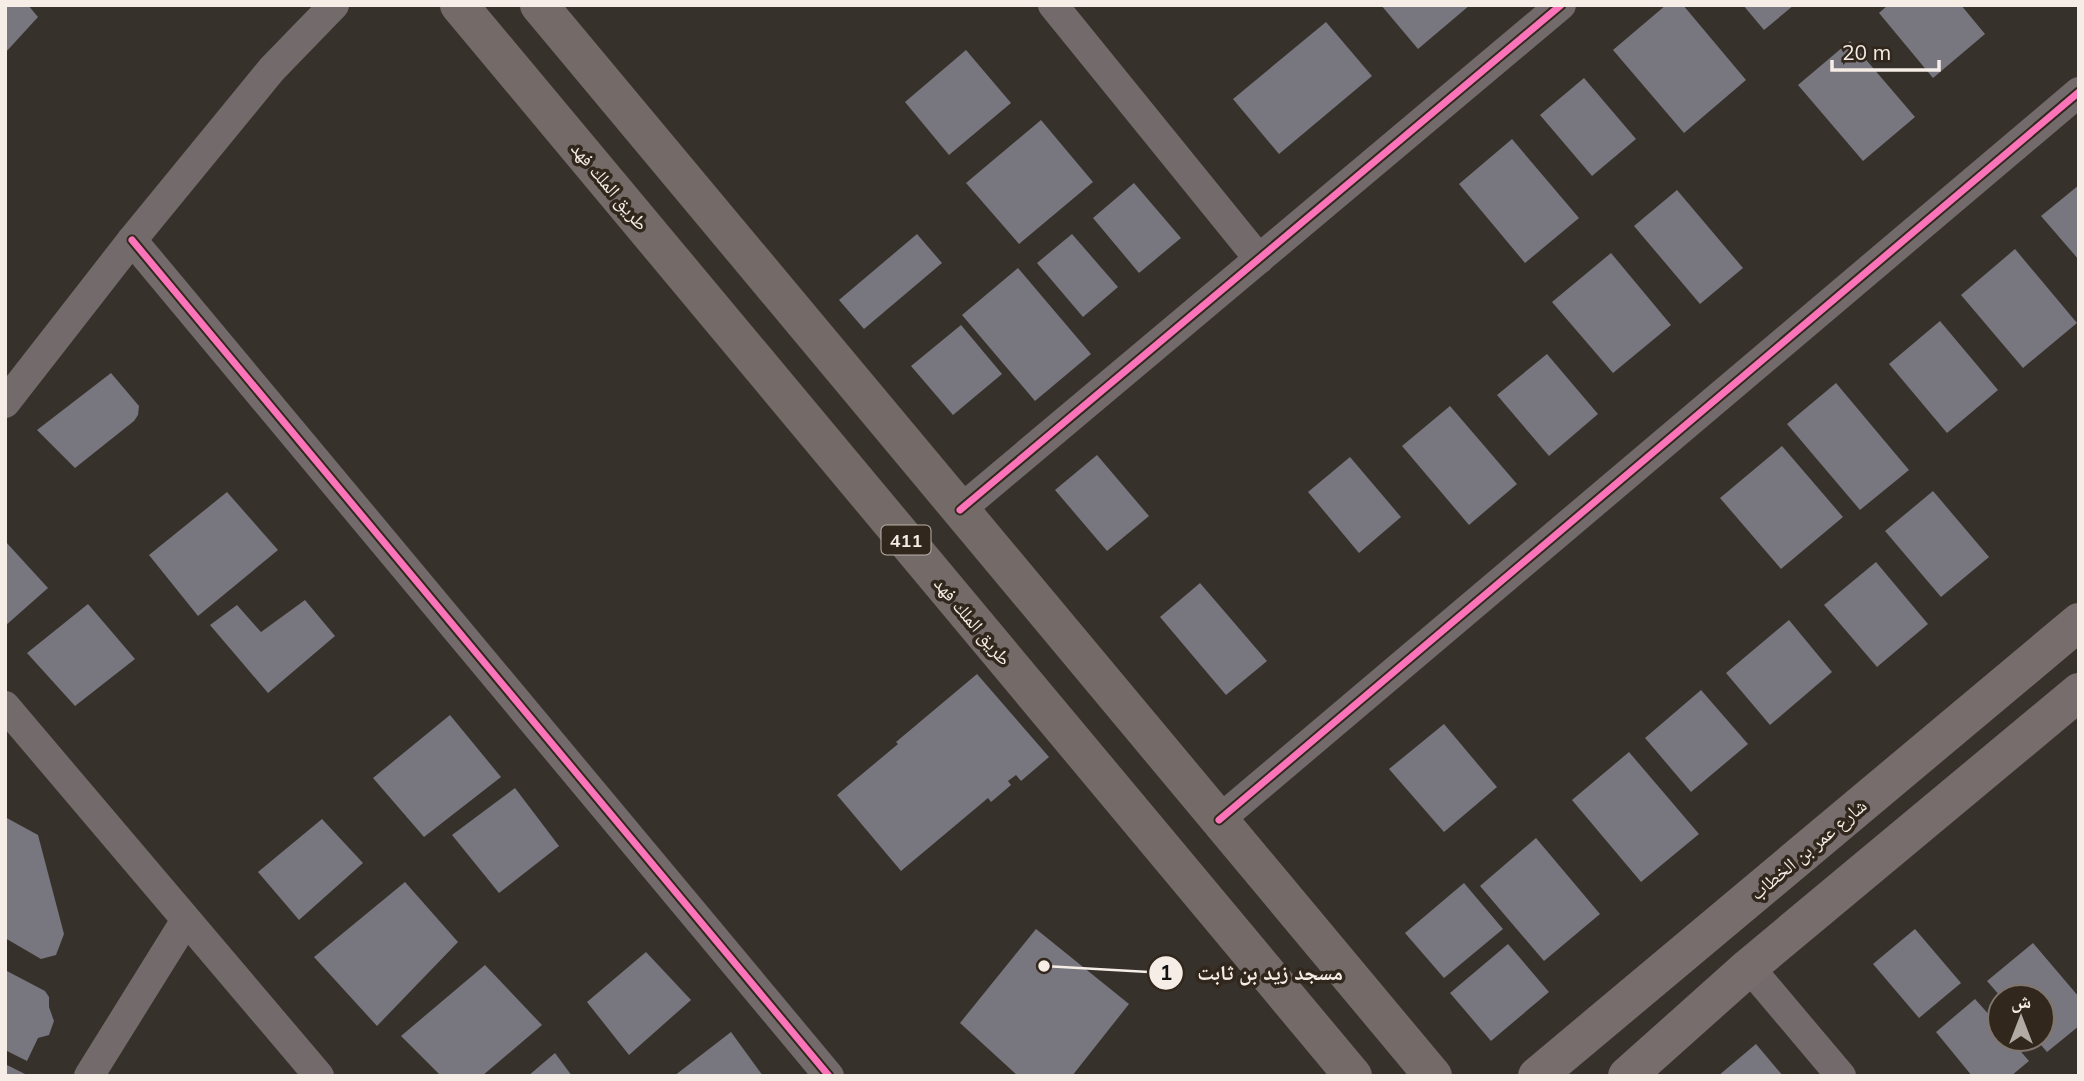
<svg xmlns="http://www.w3.org/2000/svg" width="2084" height="1081" font-family="Mulish,'Noto Naskh Arabic',sans-serif">
<rect width="100%" height="100%" fill="#37312b"/>
<g fill="#78767e">
<polygon points="5,5 28,5 38,17 5,53"/>
<polygon points="1381,5 1470,5 1418,49"/>
<polygon points="1666,5 1683,5 1746,80 1684,133 1613,50"/>
<polygon points="1743,5 1794,5 1764,30"/>
<polygon points="1888,5 1961,5 1985,34 1933,78 1879,13"/>
<polygon points="1326,22 1372,76 1279,154 1233,99"/>
<polygon points="1850,41 1915,117 1863,161 1798,85"/>
<polygon points="966,50 1011,103 949,155 905,102"/>
<polygon points="1584,78 1636,139 1592,176 1540,115"/>
<polygon points="1041,120 1093,182 1019,244 966,183"/>
<polygon points="1512,139 1579,218 1525,263 1459,184"/>
<polygon points="1134,183 1181,238 1139,273 1093,218"/>
<polygon points="2079,185 2079,260 2041,216"/>
<polygon points="1677,190 1743,268 1700,304 1634,226"/>
<polygon points="917,234 942,263 864,329 839,300"/>
<polygon points="1072,234 1118,287 1083,317 1037,263"/>
<polygon points="2015,249 2077,323 2023,368 1961,295"/>
<polygon points="1611,253 1671,325 1613,373 1552,302"/>
<polygon points="1018,268 1091,354 1035,401 962,315"/>
<polygon points="1940,321 1998,390 1947,433 1889,364"/>
<polygon points="961,325 1002,374 953,415 911,366"/>
<polygon points="1547,354 1598,414 1549,456 1497,395"/>
<polygon points="111,373 139,406 138,415 134,421 75,468 37,430"/>
<polygon points="1836,383 1909,470 1860,510 1787,424"/>
<polygon points="1450,406 1517,484 1469,525 1402,446"/>
<polygon points="1782,446 1843,517 1781,569 1720,498"/>
<polygon points="1097,455 1149,516 1107,551 1055,490"/>
<polygon points="1350,457 1401,517 1359,553 1308,492"/>
<polygon points="1933,491 1989,557 1941,597 1885,531"/>
<polygon points="227,492 278,550 198,616 149,555"/>
<polygon points="5,541 48,588 5,626"/>
<polygon points="1876,562 1928,624 1877,667 1824,605"/>
<polygon points="1200,583 1267,661 1226,695 1160,617"/>
<polygon points="305,600 335,636 268,693 210,625 237,605 261,632"/>
<polygon points="88,604 135,659 75,706 27,653"/>
<polygon points="1789,620 1832,672 1770,725 1726,673"/>
<polygon points="977,674 1049,757 1021,781 1016,775 1008,781 1011,785 991,802 988,798 901,871 837,795 898,744 896,742"/>
<polygon points="1701,690 1748,744 1691,792 1645,738"/>
<polygon points="450,715 501,777 424,837 373,778"/>
<polygon points="1444,724 1497,787 1444,832 1389,769"/>
<polygon points="1629,752 1699,834 1641,882 1572,800"/>
<polygon points="515,788 559,846 499,893 452,835"/>
<polygon points="5,817 38,835 64,934 56,955 41,959 5,938"/>
<polygon points="322,819 363,863 299,920 258,872"/>
<polygon points="1536,838 1600,914 1544,961 1480,886"/>
<polygon points="405,882 458,942 377,1026 314,957"/>
<polygon points="1464,883 1503,929 1444,978 1405,933"/>
<polygon points="1036,929 1129,1004 1072,1076 1018,1076 960,1023"/>
<polygon points="1915,929 1961,983 1919,1018 1873,964"/>
<polygon points="2033,943 2079,997 2079,1026 2047,1052 2036,1039 2042,1039 2042,997 2001,997 1987,981"/>
<polygon points="1508,944 1549,992 1491,1041 1450,993"/>
<polygon points="646,952 691,1000 629,1055 587,1002"/>
<polygon points="485,965 542,1025 482,1076 441,1076 401,1036"/>
<polygon points="5,970 45,991 49,997 49,1007 54,1021 49,1035 38,1038 27,1061 5,1050"/>
<polygon points="1975,999 2000,1027 2000,1039 2010,1039 2029,1061 2011,1076 1972,1076 1936,1032"/>
<polygon points="731,1032 763,1076 674,1076"/>
<polygon points="1756,1044 1783,1076 1718,1076"/>
<polygon points="555,1053 572,1076 528,1076"/>
<polygon points="5,1064 29,1076 5,1076"/>
</g>
<g fill="none" stroke-linecap="round" stroke-linejoin="round">
<g stroke="#736b6b" stroke-width="30">
<polyline points="1053,5 1259,259"/>
<polyline points="132,240 829,1076"/>
<polyline points="5,403 132,240 272,69 334,5"/>
<polyline points="960,510 1561,5"/>
<polyline points="5,706 319,1076"/>
<polyline points="1219,820 2079,92"/>
<polyline points="1749,967 1841,1076"/>
<polyline points="89,1076 186,920"/>
</g>
<g stroke="#776d6c" stroke-width="38">
<polyline points="1537,1076 2079,622"/>
<polyline points="1627,1076 1749,967 2079,692"/>
</g>
<g stroke="#746b69" stroke-width="38">
<polyline points="459,5 1353,1076"/>
<polyline points="539,5 1433,1076"/>
</g>
<g stroke="#32271c" stroke-width="11">
<g id="cycleway">
<polyline points="132,240 829,1076"/>
<polyline points="960,510 1561,5"/>
<polyline points="1219,820 2079,92"/>
</g>
</g>
<use href="#cycleway" stroke="#fb73b8" stroke-width="7"/>
</g>
<g text-anchor="middle" dominant-baseline="central" stroke-width="7" stroke-linejoin="round" paint-order="stroke">
<rect fill="#32271c" stroke="#bab2a9" stroke-width="2" x="881.5" y="525.5" width="49" height="29" rx="5"/>
<g font-size="18" font-weight="bold" fill="#f5ede6">
<text x="906" y="540">411</text>
</g>
<g font-size="19" fill="#f5ede6" stroke="#32271c">
<text transform="translate(610 186) rotate(50)">طريق الملك فهد</text>
<text transform="translate(973 621) rotate(50)">طريق الملك فهد</text>
<text transform="translate(1808 849) rotate(-40)">شارع عمر بن الخطاب</text>
</g>
</g>
<path fill="none" stroke="#f5ede6" stroke-width="2.5" d="M1044 966L1166 973"/>
<g fill="#f5ede6" stroke="#32271c" stroke-width="2.5">
<circle cx="1044" cy="966" r="7"/>
<circle cx="1166" cy="973" r="18"/>
</g>
<g font-size="21" text-anchor="middle" font-weight="bold" fill="#111">
<text x="1166" y="980">1</text>
</g>
<g font-size="21" text-anchor="middle" font-weight="bold" fill="#f5ede6" stroke="#32271c" stroke-width="7" stroke-linejoin="round" paint-order="stroke">
<text x="1270" y="980">مسجد زيد بن ثابت</text>
</g>
<rect width="2084" height="1081" fill="none" stroke="#f5ede6" stroke-width="14"/>
<g transform="translate(2021 1018)"><circle r="33" fill="#32271c" stroke="#80766d" stroke-width="2"/>
<path d="M0-5L12 26L0 18L-12 26Z" fill="#b2aba5"/>
<text y="-10" font-size="19" font-weight="bold" text-anchor="middle" fill="#f5ede6">ش</text>
</g>
<path d="M1832 60v10h107v-10" fill="none" stroke="#f5ede6" stroke-width="3.5"/>
<text x="1842" y="60" font-size="21" fill="#f5ede6" stroke="#32271c" stroke-width="5" paint-order="stroke">20 m</text>
</svg>
